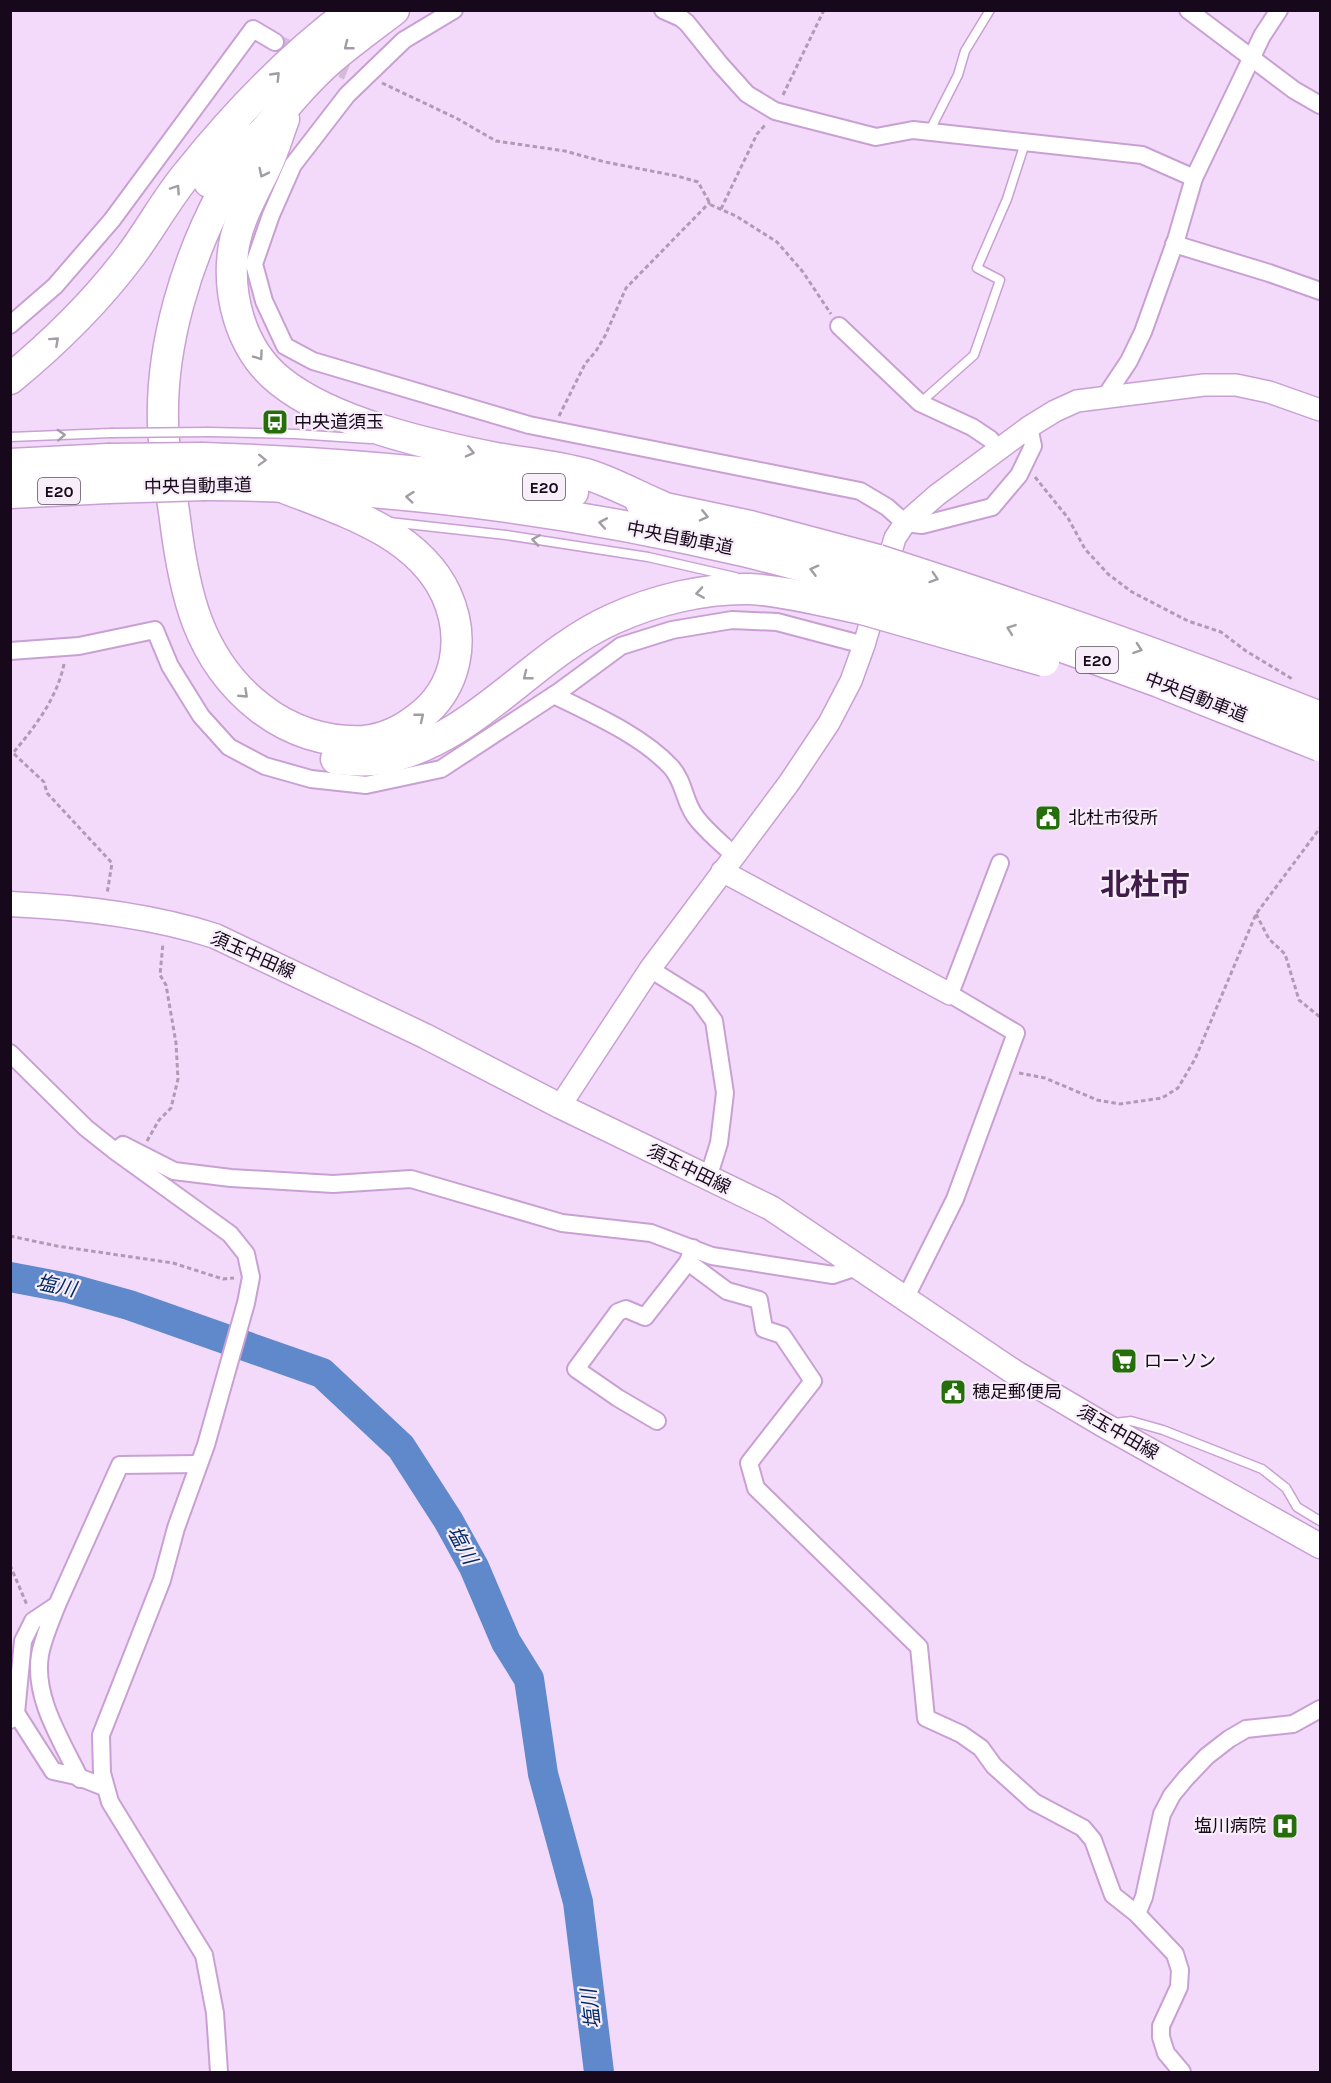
<svg xmlns="http://www.w3.org/2000/svg" width="1331" height="2083" font-family="Karla,'Noto Sans JP',sans-serif">
<rect width="100%" height="100%" fill="#f4dafa"/>
<g fill="none" stroke-linecap="round" stroke-linejoin="round">
<polyline stroke="#5f89cb" stroke-width="30" points="10,1277 68,1288 129,1305 322,1373 401,1447 448,1520 474,1567 506,1642 529,1679 543,1774 578,1902 599,2072"/>
<polyline stroke="#d3bbd9" stroke-width="16" stroke-dasharray="16 8" stroke-linecap="butt" points="275,42 347,72"/>
<g stroke="#c9a0d3" stroke-width="11">
<g id="service">
<polyline points="929,132 958,75 965,51 990,10"/>
<polyline points="920,403 974,355 1000,280 977,268 1007,199 1025,143"/>
<polyline points="208,432 295,434 370,439"/>
<polyline points="10,437 111,433"/>
<polyline points="389,522 506,535 648,557 735,577"/>
<polyline points="1115,1423 1131,1421 1163,1430 1262,1469 1286,1488 1297,1507 1320,1521"/>
</g>
</g>
<g stroke="#c9a0d3" stroke-width="20">
<g id="minor">
<polyline points="454,10 404,40 347,95 293,165 271,215 254,264 264,301 285,346 313,361 529,425 860,491 887,507 905,523 922,525 992,507 1019,475 1033,446 1029,427"/>
<polyline points="663,10 681,18 687,23 720,64 747,94 775,111 876,137 913,130 1142,155 1194,178"/>
<polyline points="1188,10 1294,90 1320,105"/>
<polyline points="1174,244 1269,273 1320,291"/>
<polyline points="10,325 55,286 112,220 253,29 275,42"/>
<polyline points="839,326 920,403 972,427 990,439 999,449"/>
<polyline points="1105,397 1129,361 1143,332 1176,240 1194,178 1262,36 1279,10"/>
<polyline points="10,651 79,646 155,630 170,666 201,716 229,747 265,766 311,779 366,785 441,769 560,691 621,646 672,630 732,620 777,622 864,645"/>
<path d="M554 695C592 714 641 735 671 767 684 781 684 801 695 816 705 830 721 843 734 855"/>
<polyline points="650,969 698,999 714,1021 725,1093 719,1143 708,1178"/>
<polyline points="10,1053 86,1128 115,1151 230,1234 246,1254 251,1277 246,1303 206,1445 176,1528 162,1580 101,1735 102,1773 110,1802 204,1955 215,2013 219,2072"/>
<polyline points="118,1149 123,1145 174,1171 231,1178 333,1184 411,1179 562,1223 651,1233 712,1256 833,1275 857,1267"/>
<polyline points="693,1248 688,1262 727,1291 759,1300 764,1329 782,1335 813,1381 749,1463 756,1488 919,1647 926,1718 961,1734 981,1748 994,1766 1034,1802 1083,1828 1093,1840 1113,1895 1137,1914 1175,1954 1180,1970 1179,1987 1161,2026 1161,2037 1166,2053 1182,2072"/>
<polyline points="905,1299 955,1199 1016,1033 950,994 1000,863"/>
<polyline points="657,1421 618,1398 576,1369 618,1312 626,1309 645,1317 688,1262"/>
<path d="M57 1605C51 1621 43 1638 40 1655 33 1698 62 1741 80 1779"/>
<polyline points="16,1713 53,1771 76,1776 104,1787"/>
<polyline points="10,1720 16,1713 23,1641 33,1621 57,1605 120,1465 198,1464"/>
<polyline points="1137,1914 1144,1897 1162,1814 1172,1795 1186,1778 1207,1756 1229,1739 1246,1729 1293,1724 1320,1709"/>
</g>
</g>
<g stroke="#c9a0d3" stroke-width="24">
<g id="tertiary">
<polyline points="722,871 950,994"/>
<polyline points="560,1106 650,969 789,783 829,723 851,681 864,645 895,538 905,523 937,495 1029,427 1055,411 1077,401 1204,385 1236,385 1269,392 1320,410"/>
</g>
</g>
<g stroke="#c9a0d3" stroke-width="27">
<path id="secondary" d="M10 904C79 907 150 915 215 936L425 1036 560 1106 771 1208 1014 1372 1104 1425 1320 1546"/>
</g>
<g stroke="#c9a0d3" stroke-width="33">
<g id="motorway">
<path d="M284 119C278 135 273 153 265 169 253 194 239 218 234 245 226 293 240 349 280 381 332 423 430 445 496 458 526 463 557 466 586 474 610 481 637 496 661 506"/>
<polyline points="209,182 236,118"/>
<path d="M10 379C55 342 96 302 131 255 151 228 167 198 188 173 236 113 291 56 353 10"/>
<path d="M203 458C328 462 450 472 573 492"/>
<polyline points="10,464 108,459"/>
<path d="M206 485C386 486 568 510 743 551 785 561 828 573 870 585"/>
<path d="M277 485C336 509 416 530 446 594 466 638 458 688 418 718 403 730 384 739 364 741 326 743 289 731 259 707 198 659 184 592 175 519 171 487 163 454 163 421 161 344 187 259 223 192 229 181 234 167 242 157 249 146 259 137 268 127 288 103 308 79 331 59 351 42 373 26 394 10"/>
<polyline points="10,493 108,488"/>
<polyline points="641,503 750,526 878,560"/>
<path d="M336 759C351 760 366 762 381 759 474 742 530 656 613 619 655 600 704 588 750 589 787 591 825 602 862 609"/>
</g>
</g>
<g stroke="#b19ab6" stroke-width="3" stroke-dasharray="4.5 3" stroke-linecap="butt">
<polyline points="382,83 456,118 496,141 565,151 605,162 677,176 698,182 711,205 736,216 777,242 803,272 831,314"/>
<polyline points="783,95 824,10"/>
<polyline points="721,209 757,134 766,124"/>
<polyline points="559,416 585,364 596,351 605,336 626,288 710,202"/>
<polyline points="1035,477 1068,518 1085,549 1108,574 1132,592 1188,621 1221,632 1246,651 1294,680"/>
<path d="M64 664C57 698 35 727 13 753L44 782 47 793 112 863 107 894"/>
<polyline points="1256,914 1269,939 1285,954 1299,1000 1320,1017"/>
<polyline points="1019,1073 1045,1078 1097,1100 1120,1104 1162,1098 1178,1088 1195,1059 1256,914 1320,828"/>
<polyline points="147,1141 159,1120 171,1108 178,1079 176,1043 166,985 160,975 163,943"/>
<polyline points="10,1236 57,1246 173,1263 223,1279 234,1278"/>
<polyline points="10,1565 27,1605"/>
</g>
<use href="#service" stroke="#fff" stroke-width="8"/>
<use href="#minor" stroke="#fff" stroke-width="16"/>
<use href="#tertiary" stroke="#fff" stroke-width="21"/>
<use href="#secondary" stroke="#fff" stroke-width="24"/>
<use href="#motorway" stroke="#fff" stroke-width="30"/>
<g stroke="#c9a0d3" stroke-width="11" stroke-linecap="butt">
<polyline id="service-bridge" points="111,433 208,432"/>
</g>
<g stroke="#c9a0d3" stroke-width="33" stroke-linecap="butt">
<g id="motorway-bridge">
<polyline points="108,459 203,458"/>
<polyline points="108,488 206,485"/>
<path d="M878 560C1027 608 1175 659 1320 717"/>
<polyline points="870,585 988,620 1159,682 1320,746"/>
<polyline points="862,609 1044,661"/>
</g>
</g>
<use href="#service-bridge" stroke="#fff" stroke-width="8"/>
<use href="#motorway-bridge" stroke="#fff" stroke-width="30"/>
</g>
<defs><path id="oneway-chevron" d="M-2-3.5L2.5 0L-2 3.5" fill="none" stroke-width="1.6" stroke-linecap="round" stroke-linejoin="round" transform="scale(1.5)"/></defs>
<g stroke="#a29da4">
<use href="#oneway-chevron" transform="translate(348 46) rotate(142)"/>
<use href="#oneway-chevron" transform="translate(276 76) rotate(-46)"/>
<use href="#oneway-chevron" transform="translate(263 173) rotate(116)"/>
<use href="#oneway-chevron" transform="translate(176 189) rotate(-56)"/>
<use href="#oneway-chevron" transform="translate(55 341) rotate(-42)"/>
<use href="#oneway-chevron" transform="translate(259 356) rotate(55)"/>
<use href="#oneway-chevron" transform="translate(61 435) rotate(-3)"/>
<use href="#oneway-chevron" transform="translate(470 452) rotate(13)"/>
<use href="#oneway-chevron" transform="translate(262 460) rotate(2)"/>
<use href="#oneway-chevron" transform="translate(410 497) rotate(-174)"/>
<use href="#oneway-chevron" transform="translate(704 516) rotate(13)"/>
<use href="#oneway-chevron" transform="translate(603 523) rotate(-170)"/>
<use href="#oneway-chevron" transform="translate(536 540) rotate(-171)"/>
<use href="#oneway-chevron" transform="translate(814 570) rotate(-165)"/>
<use href="#oneway-chevron" transform="translate(934 578) rotate(18)"/>
<use href="#oneway-chevron" transform="translate(700 593) rotate(171)"/>
<use href="#oneway-chevron" transform="translate(1011 629) rotate(-160)"/>
<use href="#oneway-chevron" transform="translate(1138 649) rotate(19)"/>
<use href="#oneway-chevron" transform="translate(527 676) rotate(142)"/>
<use href="#oneway-chevron" transform="translate(244 694) rotate(43)"/>
<use href="#oneway-chevron" transform="translate(420 717) rotate(-39)"/>
</g>
<defs>
<g id="bus-square" transform="scale(1.35)"><rect x="-9" y="-9" width="18" height="18" rx="4" fill="#266e0b" stroke="#f7eef9"/><path d="M-5-6H5V4H4V6H2V4H-2V6H-4V4H-5ZM-3.5-4V0h7V-4ZM-3.5 1.2v1.5H-2V1.2ZM2 1.2v1.5H3.5V1.2Z" fill="#fff"/></g>
<g id="civic-square" transform="scale(1.35)"><rect x="-9" y="-9" width="18" height="18" rx="4" fill="#266e0b" stroke="#f7eef9"/><path d="M-.6-6.5H3V-4.5H.6V-3L4-1V1h2V6H-6V1h2V-1L-.6-3ZM-1.2 2.5V6h2.4V2.5Z" fill="#fff"/></g>
<g id="supermarket-square" transform="scale(1.35)"><rect x="-9" y="-9" width="18" height="18" rx="4" fill="#266e0b" stroke="#f7eef9"/><path d="M-6-5.5h2.5l.6 2H6L4.5 2H-2.5L-4.4-4H-6ZM-1.5 3.2a1.3 1.3 0 1 0 .1 0ZM3 3.2a1.3 1.3 0 1 0 .1 0Z" fill="#fff"/></g>
<g id="hospital-square" transform="scale(1.35)"><rect x="-9" y="-9" width="18" height="18" rx="4" fill="#266e0b" stroke="#f7eef9"/><path d="M-5-5h3v3.5h4V-5h3V5h-3V1.5h-4V5h-3Z" fill="#fff"/></g>
</defs>
<g fill-rule="evenodd">
<use href="#bus-square" x="275" y="422"/>
<use href="#civic-square" x="1048" y="818"/>
<use href="#supermarket-square" x="1124" y="1361"/>
<use href="#civic-square" x="953" y="1392"/>
<use href="#hospital-square" x="1285" y="1826"/>
</g>
<g text-anchor="middle" dominant-baseline="central" stroke-width="4.5" stroke-linejoin="round" paint-order="stroke">
<g fill="#f7eef9" stroke="#5a4e5e" stroke-width="1.5">
<rect x="523" y="474" width="42" height="26" rx="4.5"/>
<rect x="38" y="478" width="42" height="26" rx="4.5"/>
<rect x="1076" y="647" width="42" height="26" rx="4.5"/>
</g>
<g font-size="16" font-weight="bold" fill="#17091b">
<text x="544" y="487">E20</text>
<text x="59" y="491">E20</text>
<text x="1097" y="660">E20</text>
</g>
<g font-size="18" fill="#17091b" stroke="#f7eef9" text-anchor="start">
<text x="294" y="422">中央道須玉</text>
<text x="1068" y="818">北杜市役所</text>
<text x="1144" y="1361">ローソン</text>
<text x="972" y="1392">穂足郵便局</text>
<text x="1266" y="1826" text-anchor="end">塩川病院</text>
</g>
<g font-size="18" fill="#17091b" stroke="#f7eef9">
<text transform="translate(198 486) rotate(-1)">中央自動車道</text>
<text transform="translate(680 538) rotate(11)">中央自動車道</text>
<text transform="translate(1196 697) rotate(21)">中央自動車道</text>
<text transform="translate(253 955) rotate(24)">須玉中田線</text>
<text transform="translate(689 1169) rotate(26)">須玉中田線</text>
<text transform="translate(1118 1432) rotate(30)">須玉中田線</text>
</g>
<g font-size="20" font-style="italic" fill="#032a65" stroke="#f7eef9">
<text transform="translate(56 1286) rotate(12)">塩川</text>
<text transform="translate(462 1545) rotate(62)">塩川</text>
<text transform="translate(591 2009) rotate(-97)">塩川</text>
</g>
<g font-size="30" font-weight="bold" fill="#3f1d48" stroke="#f7eef9">
<text x="1145" y="885">北杜市</text>
</g>
</g>
<rect width="1331" height="2083" fill="none" stroke="#17091b" stroke-width="24"/>
</svg>
